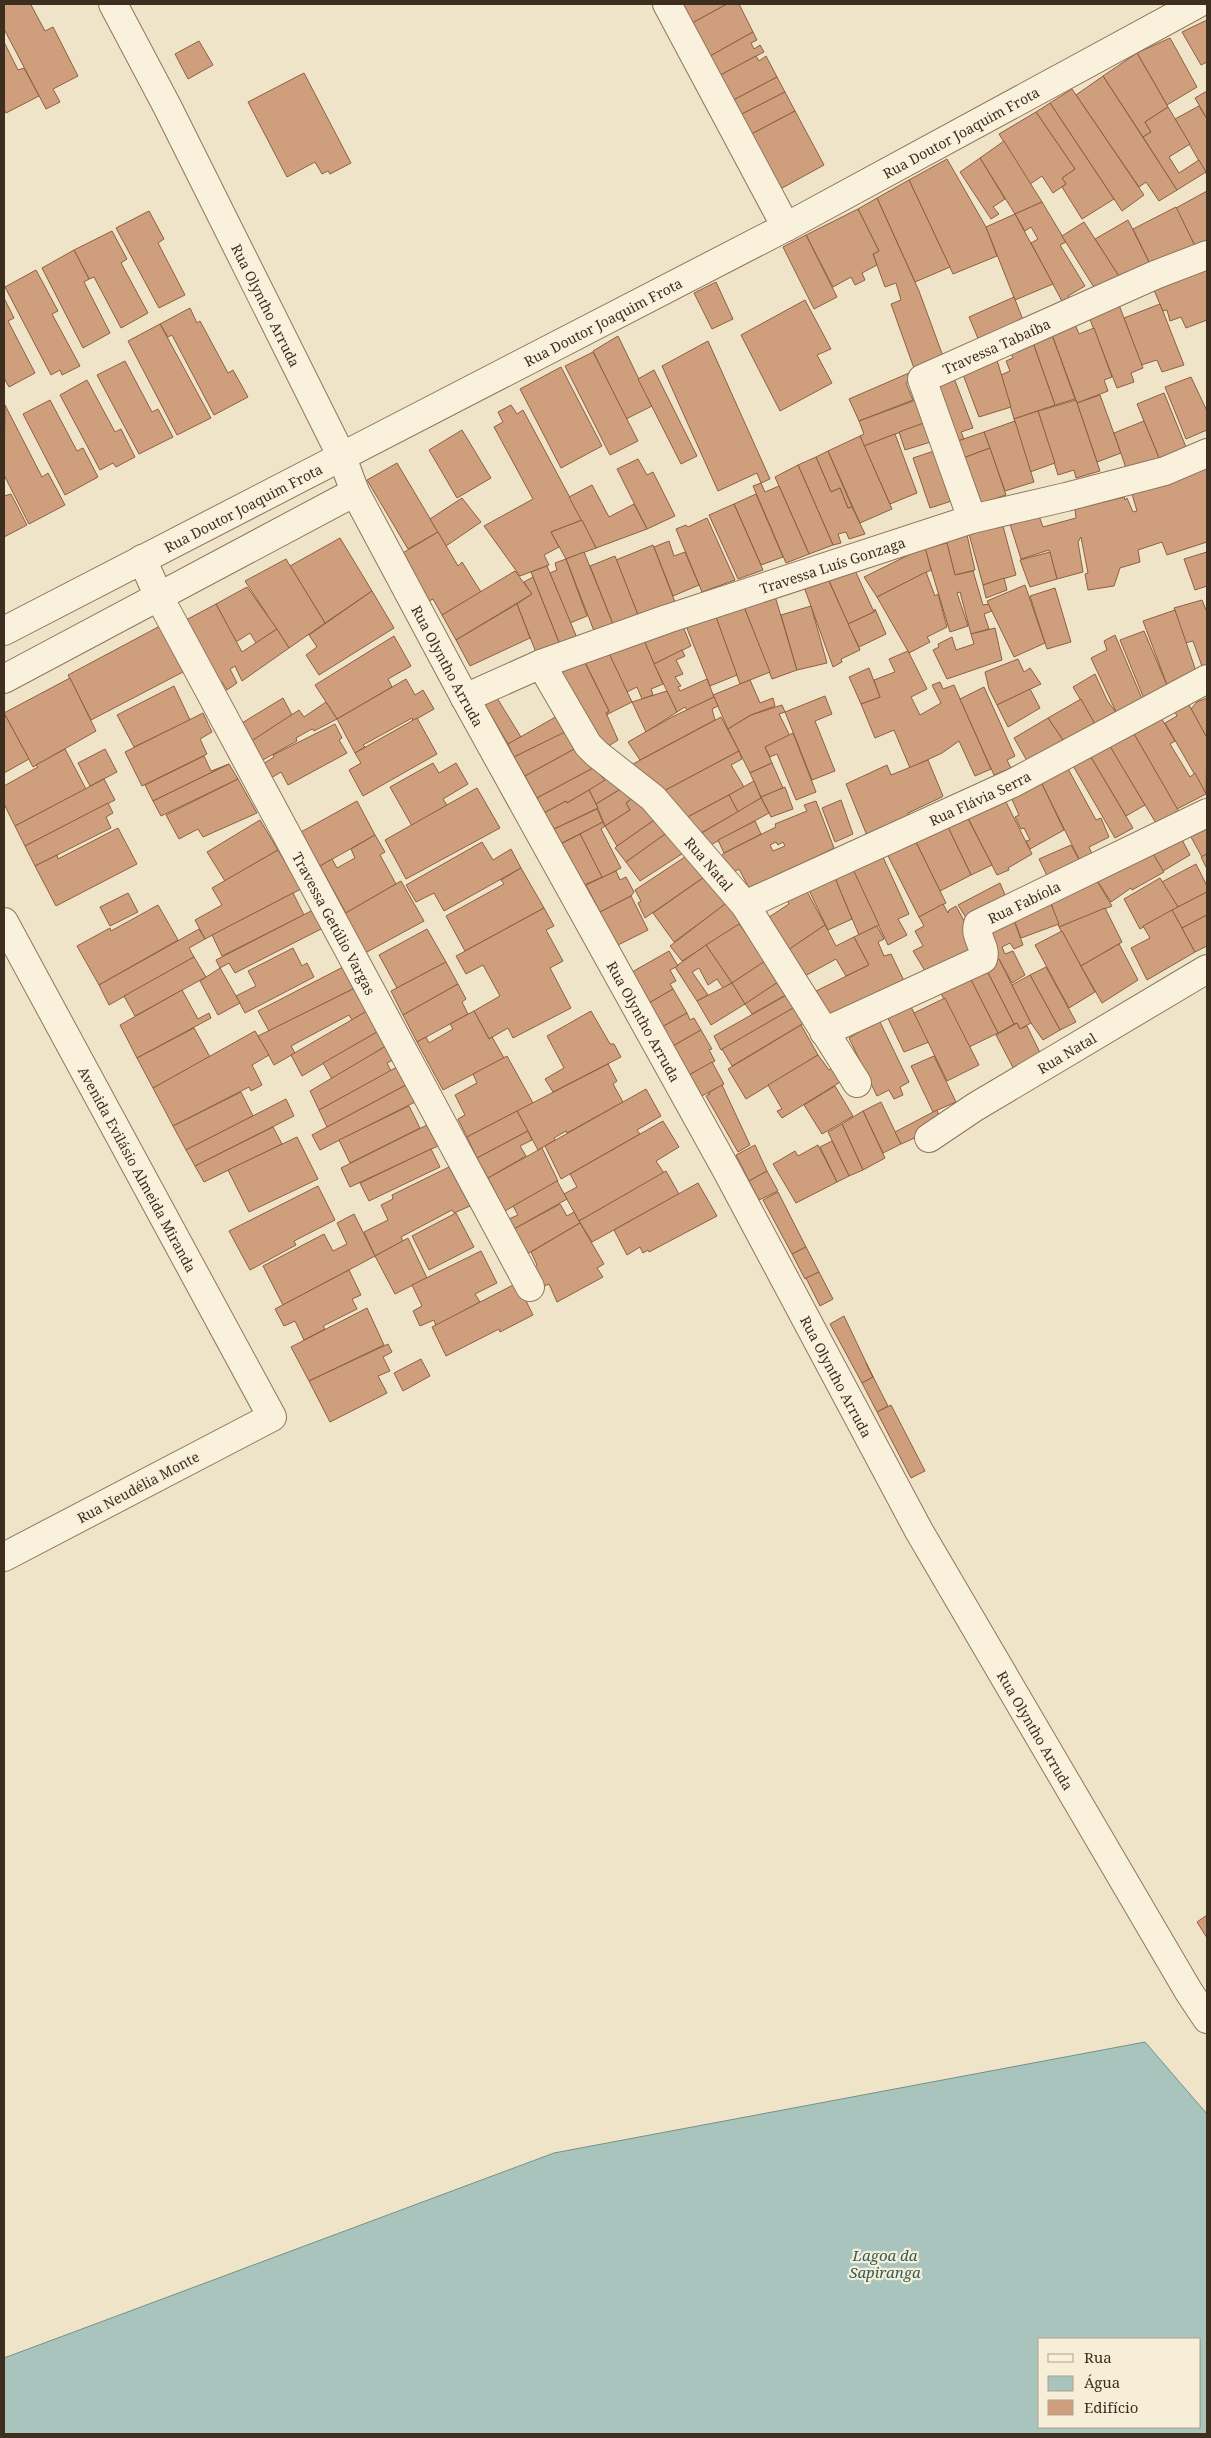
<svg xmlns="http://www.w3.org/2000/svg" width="1211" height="2438" font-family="'Noto Serif',serif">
<rect width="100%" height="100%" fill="#f0e4c8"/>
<path fill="#a9c4bc" stroke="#6f938a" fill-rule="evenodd" d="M1145 2042 1207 2114V2434H4V2358L554 2153ZM1040 2339H1200V2427H1040Z"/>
<g fill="#cf9f7d" stroke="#8d5f41" fill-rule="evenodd">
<polygon points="4,4 34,4 31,5 45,31 53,27 78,76 53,89 60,102 46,109 4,29"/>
<polygon points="680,4 727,4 685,27"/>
<polygon points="727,4 739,4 753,32 703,60 685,27"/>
<polygon points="1207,20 1207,62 1201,65 1182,32"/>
<polygon points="753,32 757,40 751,43 754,49 760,45 764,52 713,79 703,60"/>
<polygon points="1170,38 1197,87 1167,105 1137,53"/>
<polygon points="199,41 213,65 188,79 175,54"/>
<polygon points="4,42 18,70 24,68 39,96 6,113 4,109"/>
<polygon points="1137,53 1168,107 1145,122 1151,132 1143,137 1103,76"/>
<polygon points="756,56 759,61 766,56 777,77 726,104 713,79"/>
<polygon points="304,73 351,163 330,174 328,171 322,174 315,162 287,177 248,102"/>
<polygon points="1103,76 1177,190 1159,201 1146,182 1139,187 1076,95"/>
<polygon points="777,77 785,92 734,118 726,104"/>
<polygon points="1072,89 1144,195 1122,211 1050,103"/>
<polygon points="1207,91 1207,119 1195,98"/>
<polygon points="785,92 795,111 744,138 734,118"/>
<polygon points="1050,103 1114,199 1082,219 1062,187 1066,184 1062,178 1075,169 1036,112"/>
<polygon points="1199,106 1207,119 1207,175 1175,119"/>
<polygon points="1168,107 1190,144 1169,157 1179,173 1199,160 1206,172 1177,190 1143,137 1151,132 1145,122"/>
<polygon points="795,111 824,165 773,193 744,138"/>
<polygon points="1036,112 1075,169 1062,178 1066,184 1053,193 1042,176 1030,184 999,134"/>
<polygon points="1004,141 1042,202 1015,214 980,158"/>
<polygon points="980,158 1005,199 993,207 999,214 991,219 960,172"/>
<polygon points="947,159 986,227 997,256 953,274 909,180"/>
<polygon points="909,180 950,267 915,282 877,198"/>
<polygon points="1207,191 1207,242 1196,248 1176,208"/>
<polygon points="877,198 919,291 944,359 915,371 891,304 901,300 896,283 885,287 873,254 879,251 858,209"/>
<polygon points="1042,202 1066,242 1060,245 1085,286 1068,296 1071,301 1064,305 1031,243 1038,239 1031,227 1025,231 1015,214"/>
<polygon points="1176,207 1196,248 1153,270 1133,229"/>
<polygon points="858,209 879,251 873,254 877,265 862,273 865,280 855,285 851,277 833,287 806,235"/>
<polygon points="149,211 164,239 158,243 185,295 159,308 116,228"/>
<polygon points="1015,214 1053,284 1015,300 986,227"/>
<polygon points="1128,220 1153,270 1124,284 1095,239"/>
<polygon points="1084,222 1124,284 1100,297 1062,236"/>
<polygon points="112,231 127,259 121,263 148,313 121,328 94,277 89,279 74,250"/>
<polygon points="806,235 837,297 814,309 783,247"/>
<polygon points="74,250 89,279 84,282 110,333 83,348 42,268"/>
<polygon points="1207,258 1207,320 1186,328 1181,317 1170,321 1167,310 1163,311 1153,288"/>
<polygon points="36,270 58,311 52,314 80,366 62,375 60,370 51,375 5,287"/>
<polygon points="716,282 733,319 712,329 694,293"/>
<polygon points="1014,297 1027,330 982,348 969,317"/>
<polygon points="4,298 14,318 8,321 35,373 9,387 4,378"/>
<polygon points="805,300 831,349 817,355 832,383 780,411 741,335"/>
<polygon points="1160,304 1184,365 1162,372 1157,360 1141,365 1124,318"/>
<polygon points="1119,305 1143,368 1131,373 1134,382 1117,388 1089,317"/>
<polygon points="190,308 197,323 200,321 228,373 233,370 248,397 214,415 172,335 168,337 160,324"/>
<polygon points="1074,322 1079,334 1094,328 1112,377 1104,380 1108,391 1077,403 1051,332"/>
<polygon points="160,324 211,418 177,435 128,341"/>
<polygon points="1051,332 1075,399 1055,405 1032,340"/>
<polygon points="618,336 652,406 626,419 593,351"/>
<polygon points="1032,340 1055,405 1014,419 1001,375 1010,371 1006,361 1013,358 1009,349"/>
<polygon points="708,341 770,479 761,483 757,473 718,491 662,366"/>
<polygon points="593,352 638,441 610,455 565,366"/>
<polygon points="997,360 1011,407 979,417 962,372"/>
<polygon points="125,361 152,412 158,409 173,437 139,454 97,375"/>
<polygon points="561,367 602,446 561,468 520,389"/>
<polygon points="654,370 697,456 681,464 638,379"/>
<polygon points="909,373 912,381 906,383 913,400 859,421 849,399"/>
<polygon points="1191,377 1207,411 1207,430 1186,439 1165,387"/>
<polygon points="954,378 973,428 961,432 964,439 952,443 931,387"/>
<polygon points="87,380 115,432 121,429 135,457 116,467 113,463 100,470 60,395"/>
<polygon points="1164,393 1186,447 1159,458 1137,404"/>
<polygon points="1100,395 1121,453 1097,462 1077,403"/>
<polygon points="924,397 932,420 864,446 860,436 864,434 859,421"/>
<polygon points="50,400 77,451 83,448 98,477 65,495 23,414"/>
<polygon points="1076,400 1100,471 1076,478 1074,470 1058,475 1038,411"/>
<polygon points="5,405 42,477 48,473 65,505 29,524 4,475"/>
<polygon points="511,405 517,414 523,410 582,520 551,532 559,547 544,555 549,565 520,576 484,526 533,499 494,427 503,422 498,412"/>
<polygon points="1038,411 1055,463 1030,472 1014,419"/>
<polygon points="932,420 961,498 930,508 913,458 937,450 934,441 905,450 899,432"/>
<polygon points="1015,421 1034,482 1005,491 984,432"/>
<polygon points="1144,421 1159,458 1127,471 1114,433"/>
<polygon points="462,430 491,478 457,498 429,450"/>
<polygon points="984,432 990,448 958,460 952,443"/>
<polygon points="895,434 917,493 890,504 864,446"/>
<polygon points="860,436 892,509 860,523 828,451"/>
<polygon points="990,448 1006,495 975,505 958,460"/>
<polygon points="828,451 852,507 848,508 840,488 831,492 816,457"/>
<polygon points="816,457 831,492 840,488 848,508 852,507 865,534 849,539 846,532 838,534 841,543 833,545 798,465"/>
<polygon points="638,459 647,475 653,472 675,516 647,529 617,469"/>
<polygon points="397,463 438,532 408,549 367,480"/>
<polygon points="798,465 833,545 809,554 775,477"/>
<polygon points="1207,468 1207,542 1167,555 1162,542 1138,550 1140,562 1120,568 1114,586 1088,590 1085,574 1088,573 1081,537 1078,542 1083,572 1057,579 1049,550 1021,559 1010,524 1039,516 1043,527 1076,518 1075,509 1124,497 1125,500 1127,498 1133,512 1137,511 1132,494"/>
<polygon points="761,483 765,492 779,486 809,554 786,563 753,486"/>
<polygon points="592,485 609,517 634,504 647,529 596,548 569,497"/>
<polygon points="11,494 27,525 4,537 4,496"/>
<polygon points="756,494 783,557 761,565 734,504"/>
<polygon points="462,498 481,522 446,546 430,519"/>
<polygon points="734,504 763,570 738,579 709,515"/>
<polygon points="707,518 735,580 702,592 676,529 686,525 688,527"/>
<polygon points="582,520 596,548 566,559 551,532"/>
<polygon points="1003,526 1016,575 983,585 969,534"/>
<polygon points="438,532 458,566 462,562 481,592 442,615 433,599 427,602 401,554"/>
<polygon points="967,535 975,570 955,575 946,541"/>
<polygon points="340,538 372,591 325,623 290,566"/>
<polygon points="669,541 674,556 685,552 699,585 673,596 654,547"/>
<polygon points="947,543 955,575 973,571 983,605 989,604 992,611 984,614 989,629 971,634 960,592 957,593 968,626 950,632 925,549"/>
<polygon points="653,545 675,602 638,615 616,560"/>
<polygon points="925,547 931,570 877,597 864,577"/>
<polygon points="584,552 613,624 594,631 566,559"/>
<polygon points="1050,552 1057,579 1030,587 1020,560"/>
<polygon points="1207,552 1207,586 1195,590 1184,559"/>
<polygon points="615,556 638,615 613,624 590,566"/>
<polygon points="286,559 325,623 289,648 245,581"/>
<polygon points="566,559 587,616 570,623 550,573 557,570 555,563"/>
<polygon points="547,566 577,638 560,645 531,572"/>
<polygon points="853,566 874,612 848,624 827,576"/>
<polygon points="515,571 532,594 456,640 442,615"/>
<polygon points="926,572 935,596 938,594 947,627 927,637 930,642 909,653 877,597"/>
<polygon points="533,577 560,645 537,655 517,604 532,594 524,582"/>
<polygon points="1004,578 1007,590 986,598 983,585"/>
<polygon points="828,579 860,650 841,659 842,662 833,667 804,587"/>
<polygon points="1025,585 1045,643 1014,657 987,601"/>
<polygon points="247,587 277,629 256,643 250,633 236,642 216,604"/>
<polygon points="1055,588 1071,642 1047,649 1030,596"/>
<polygon points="372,591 394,628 319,675 306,655 317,647 309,635"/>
<polygon points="775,596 797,670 772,679 744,607"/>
<polygon points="1202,600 1207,612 1207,668 1203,669 1193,641 1185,643 1174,608"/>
<polygon points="216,604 242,652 277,629 289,648 242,681 235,666 230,669 237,683 227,690 222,682 218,684 186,620"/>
<polygon points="517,604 530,638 470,666 456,640"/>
<polygon points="811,606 827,663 797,670 781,615"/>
<polygon points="744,607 770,672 740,684 715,615"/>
<polygon points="875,609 886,634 859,647 848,624 874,612"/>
<polygon points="1175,610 1198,677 1169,690 1143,621"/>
<polygon points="715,614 737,675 710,686 686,626"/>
<polygon points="682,624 691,646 654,664 643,638"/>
<polygon points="160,626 183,672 91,720 68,675"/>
<polygon points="995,628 1002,660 947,679 933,650 939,647 938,644 952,637 956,650 974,644 971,634"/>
<polygon points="1144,631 1169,690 1145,701 1120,640"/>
<polygon points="1115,635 1143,701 1117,714 1091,658 1107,650 1104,641"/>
<polygon points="394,636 411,666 388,679 392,687 337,719 315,685"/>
<polygon points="642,636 663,684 651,689 653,695 642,699 637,687 627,692 608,652"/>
<polygon points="606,647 632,702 606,715 609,711 583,658"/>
<polygon points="682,650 685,656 676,660 683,674 675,677 681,686 678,687 680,691 707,679 714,697 687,710 685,707 677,712 654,664"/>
<polygon points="908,651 927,689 911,697 920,715 941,703 932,685 940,682 943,689 954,685 991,769 975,776 959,741 942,753 910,768 894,730 875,738 861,704 880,697 874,680 895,672 889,659"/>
<polygon points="1018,659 1024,672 1030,668 1041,684 997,705 989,689 985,672"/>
<polygon points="584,661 609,711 606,713 618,740 601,751 558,674"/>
<polygon points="869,668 880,697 861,704 849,677"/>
<polygon points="1095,674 1107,700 1117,714 1097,728 1073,687"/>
<polygon points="70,678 96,731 33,767 4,713"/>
<polygon points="406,679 415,695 423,690 434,709 413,721 412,718 363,745 365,747 355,753 337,719"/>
<polygon points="750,680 760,703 773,698 775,706 751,715 728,729 713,695"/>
<polygon points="174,686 190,720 134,747 117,715"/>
<polygon points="984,687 1015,756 1007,760 1011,768 994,775 960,699"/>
<polygon points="1030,689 1040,708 1008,727 997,705"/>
<polygon points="667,691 677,712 646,732 632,702"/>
<polygon points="825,696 832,714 815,721 835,771 812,780 785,712"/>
<polygon points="714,697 718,706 712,709 715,720 640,760 628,742 672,717"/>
<polygon points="283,698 292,715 250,742 242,723"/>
<polygon points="497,698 521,737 508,744 485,705"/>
<polygon points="1207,698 1207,738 1191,709 1197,702"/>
<polygon points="1081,699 1097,728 1067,746 1048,718"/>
<polygon points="326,702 337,719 314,731 313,729 310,730 296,738 297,741 261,761 250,742 299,710 304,717"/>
<polygon points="1188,703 1207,738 1206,794 1165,723 1177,716 1174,710"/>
<polygon points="782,705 785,712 779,714 790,736 765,747 772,763 750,773 728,729 751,715"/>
<polygon points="4,713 29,759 4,773"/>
<polygon points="203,713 212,732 200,739 207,754 142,786 125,752"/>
<polygon points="559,715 568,731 514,757 508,744"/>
<polygon points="1160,716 1175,741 1170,744 1190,777 1195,773 1206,794 1177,809 1133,732"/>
<polygon points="721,717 739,751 662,792 644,782 633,764"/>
<polygon points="417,718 437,754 363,796 349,770 361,763 355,753"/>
<polygon points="1048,718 1067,746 1030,766 1014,738"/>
<polygon points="335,724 342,738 339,740 347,753 288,785 281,772 271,778 263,764 274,757 273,755"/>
<polygon points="569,730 578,747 525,776 514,757"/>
<polygon points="1133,732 1182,817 1159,828 1108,744"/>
<polygon points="793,733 816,792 796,800 777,754 770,757 765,747"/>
<polygon points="1108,743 1145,805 1126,816 1089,754"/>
<polygon points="578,747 595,767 537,798 525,776"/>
<polygon points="65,749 86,789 15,826 4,804 4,786 38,767 36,765"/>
<polygon points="105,749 117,772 90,786 78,763"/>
<polygon points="739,751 742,759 731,765 744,787 682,820 662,792"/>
<polygon points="1089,754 1133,828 1115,838 1072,764"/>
<polygon points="204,756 211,771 229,764 153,801 145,785"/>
<polygon points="928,760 943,796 942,797 908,813 913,824 868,838 846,784 887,765 891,775"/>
<polygon points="433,763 439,773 456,763 468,784 443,799 447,805 412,826 390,787"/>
<polygon points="772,763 783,788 761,797 750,773"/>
<polygon points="229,764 238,779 161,816 153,801"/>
<polygon points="595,767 605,781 567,803 566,801 544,813 537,798"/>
<polygon points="1067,767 1096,820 1101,818 1109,837 1089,847 1095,861 1083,867 1040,780"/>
<polygon points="615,774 624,787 596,804 589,790"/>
<polygon points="104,779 115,800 25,846 15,826"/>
<polygon points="238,779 257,813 203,837 198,829 179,839 166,815"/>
<polygon points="1040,780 1064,830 1030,849 1026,841 1030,840 1024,828 1021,829 1015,817 1019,815 1010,795"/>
<polygon points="754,781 761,798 738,812 729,795"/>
<polygon points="624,787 641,792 626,803 630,810 605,826 596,804"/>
<polygon points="785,787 793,809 771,817 761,797"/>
<polygon points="477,788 500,828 406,879 385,840"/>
<polygon points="589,790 598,808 552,830 544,813 566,801 567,803"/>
<polygon points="641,792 663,814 617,846 605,826 630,810 626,803"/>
<polygon points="729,795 738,812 692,838 682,820"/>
<polygon points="761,798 769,813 707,847 700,834"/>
<polygon points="841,800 853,834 835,842 822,808"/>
<polygon points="1005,800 1032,854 1008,868 1009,870 997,875 968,818"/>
<polygon points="357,801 375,835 320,866 301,832"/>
<path d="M816 801 834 848 750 890 739 869 732 873 719 858 724 853 776 827 775 824 807 811 804 805ZM776 842 778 845 783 842 785 846 773 851 770 845Z"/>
<polygon points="108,803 113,813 106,817 111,828 35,866 25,846"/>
<polygon points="597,809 603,822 558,845 552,830"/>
<polygon points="964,811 992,865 971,875 946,823"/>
<polygon points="663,814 674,828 626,862 615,848 617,846"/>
<polygon points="1207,816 1207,854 1202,857 1186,828"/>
<polygon points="260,820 278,850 225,881 207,852"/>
<polygon points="755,821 761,834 724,853 718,840"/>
<polygon points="603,822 605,826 601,829 621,868 602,878 580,834"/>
<polygon points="946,823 971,875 940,891 914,838"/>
<polygon points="118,828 137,864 56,906 35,866 57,855 58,859"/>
<polygon points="672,829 688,850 640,881 626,862"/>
<polygon points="1178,832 1190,855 1163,871 1149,847"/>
<polygon points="580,834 602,877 582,886 561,844"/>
<polygon points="375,835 385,852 380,855 396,884 346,913 320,866 332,859 337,868 355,858 351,849"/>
<polygon points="914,838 946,903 919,917 886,852"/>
<polygon points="482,842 493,860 511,849 521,868 444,911 434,893 416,902 406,885"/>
<polygon points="1071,845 1083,867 1051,884 1039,859"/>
<polygon points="1149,847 1164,872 1132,890 1131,888 1111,902 1095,877"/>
<polygon points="278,850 301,889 205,939 195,920 222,905 212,888"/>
<polygon points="694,851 710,873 645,918 638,903 641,901 635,890"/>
<polygon points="1207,854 1207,869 1201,857"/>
<polygon points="882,855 909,914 898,919 907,935 888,945 852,869"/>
<polygon points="1196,864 1207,886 1207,892 1178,907 1162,882"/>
<polygon points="852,867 879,925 859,935 833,874"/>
<polygon points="521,868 544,908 465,951 446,916 504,884 501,880"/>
<polygon points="616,871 620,880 626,877 634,892 631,896 600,912 586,885"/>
<polygon points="710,873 731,900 674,942 653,913"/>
<polygon points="833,873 852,919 828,930 806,884"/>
<polygon points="1093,874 1112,906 1059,927 1049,897"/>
<polygon points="1160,878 1178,907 1140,929 1124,899"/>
<polygon points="401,881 424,921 365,953 344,914"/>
<polygon points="1000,883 1008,902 970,924 958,905"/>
<polygon points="804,886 825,925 784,953 763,921 789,904 785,896"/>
<polygon points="1207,892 1207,915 1182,928 1172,910"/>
<polygon points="128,893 138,912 110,926 100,907"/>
<polygon points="293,893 304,915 222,956 212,935"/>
<polygon points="631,896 648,930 616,946 600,912"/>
<polygon points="1049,899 1059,924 1021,938 1012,915"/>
<polygon points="729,901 744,921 682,961 670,946"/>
<polygon points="943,904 948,913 949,910 956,906 980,950 931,981 913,951 923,946 915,931 924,926 919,917"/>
<polygon points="158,905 178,940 99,985 77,946 110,928 111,931"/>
<polygon points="544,908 554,926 546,930 563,961 550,968 571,1008 513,1038 508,1028 489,1039 474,1011 500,996 483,965 466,974 456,956"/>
<polygon points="1105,908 1122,942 1081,966 1059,927"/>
<polygon points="313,910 323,928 235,973 229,963 220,968 216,960"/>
<polygon points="1172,910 1195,952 1147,980 1131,948 1150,938 1143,926"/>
<polygon points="1012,915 1023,945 1014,949 1010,943 1002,947 1005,954 1013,951 1025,975 1012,983 999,959 992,963 984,926"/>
<polygon points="1207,915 1207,946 1195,952 1182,928"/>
<polygon points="739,924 766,961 732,983 706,945"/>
<polygon points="825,925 836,946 854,937 869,965 846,976 836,959 803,977 785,952"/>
<polygon points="877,926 884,939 878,942 884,956 891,954 905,983 832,1021 814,992 869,965 854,937"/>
<polygon points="199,929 205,939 189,948 194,957 109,1005 99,985"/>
<polygon points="427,929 446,962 397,988 379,955"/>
<polygon points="1062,931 1095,992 1069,1008 1035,945"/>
<polygon points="1119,944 1138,980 1102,1003 1081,966"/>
<polygon points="706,945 732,983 723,988 717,979 708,985 699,968 692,972 708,995 697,1001 675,967"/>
<polygon points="293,948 302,966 307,963 314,977 245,1013 236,996 256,986 248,971"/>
<polygon points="669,951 678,966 670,970 676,981 670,984 673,989 649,1003 632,972"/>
<polygon points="194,957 206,977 135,1016 124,996"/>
<polygon points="999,959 1031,1023 1020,1029 1017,1023 1014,1024 983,963 992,963"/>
<polygon points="765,961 784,978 745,1004 732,983"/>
<polygon points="446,962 458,984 403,1015 391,991"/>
<polygon points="983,963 1014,1024 998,1033 966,970"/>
<polygon points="343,967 355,988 269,1031 258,1011"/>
<polygon points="1046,967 1076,1022 1060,1030 1030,975"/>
<polygon points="220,968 240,1003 218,1015 200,981"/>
<polygon points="966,970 998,1033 969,1047 937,986"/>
<polygon points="1030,975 1060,1030 1043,1040 1031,1023 1012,985"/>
<polygon points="784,978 791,992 752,1014 745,1004"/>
<polygon points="732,983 745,1004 711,1025 697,1001"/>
<polygon points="458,984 466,999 462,1002 468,1014 417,1042 403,1015"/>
<polygon points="355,988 367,1011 352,1020 349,1015 291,1046 295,1053 274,1065 258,1036"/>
<polygon points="673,989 687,1013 662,1027 649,1003"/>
<polygon points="182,990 198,1019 209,1013 211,1018 137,1058 120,1025"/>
<polygon points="792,992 800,1004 721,1050 714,1036"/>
<polygon points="906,997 929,1042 904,1052 883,1008"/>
<polygon points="945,998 979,1065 947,1081 914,1013"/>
<polygon points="800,1004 809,1020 732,1066 722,1049"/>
<polygon points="367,1011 377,1032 302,1076 291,1055"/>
<polygon points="474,1011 489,1039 492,1037 504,1058 443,1090 417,1042 426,1037 429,1043 453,1029 450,1024"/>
<polygon points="591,1011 610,1044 614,1044 621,1057 553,1092 545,1079 564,1068 547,1036"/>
<polygon points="687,1013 690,1020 694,1018 701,1030 673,1046 662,1027"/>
<polygon points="879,1020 909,1082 900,1087 903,1095 894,1099 889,1090 877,1096 849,1038"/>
<polygon points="1017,1023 1020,1029 1027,1026 1045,1063 1018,1077 996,1035"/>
<polygon points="801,1025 818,1055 746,1099 728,1069"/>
<polygon points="194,1028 210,1057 153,1088 137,1058"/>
<polygon points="701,1030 712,1049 709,1050 715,1061 689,1075 673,1046"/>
<polygon points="255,1031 269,1055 252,1065 262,1085 251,1091 249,1087 173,1126 153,1088"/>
<polygon points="377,1032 386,1046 332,1079 323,1063"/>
<polygon points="386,1046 393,1060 387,1063 391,1071 319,1110 310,1091"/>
<polygon points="818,1055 829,1070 833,1067 845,1079 782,1118 777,1111 782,1109 768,1085"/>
<polygon points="507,1056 533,1103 467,1137 458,1119 465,1115 455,1095 477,1083 473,1074"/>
<polygon points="934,1056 956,1102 933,1112 911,1066"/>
<polygon points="712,1062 724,1084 702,1096 689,1075"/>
<polygon points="608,1064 617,1081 613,1084 623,1102 567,1133 566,1131 554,1138 555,1140 538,1150 517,1111"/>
<polygon points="397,1067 406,1085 327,1127 319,1110"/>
<polygon points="406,1085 415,1102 320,1150 312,1135"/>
<polygon points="722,1085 750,1145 738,1152 706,1096 710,1094 708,1093"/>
<polygon points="835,1086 853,1116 822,1134 804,1105"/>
<polygon points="646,1089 661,1116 637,1130 640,1134 561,1179 545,1146"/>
<polygon points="241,1092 253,1116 186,1150 173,1126"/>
<polygon points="286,1099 294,1116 195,1166 186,1150"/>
<polygon points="881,1102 901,1144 883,1153 863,1111"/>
<polygon points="409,1106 420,1128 350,1163 339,1140"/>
<polygon points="937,1110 941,1121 919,1136 901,1144 895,1132"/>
<polygon points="517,1111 528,1131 477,1158 467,1137"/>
<polygon points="863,1111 885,1158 863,1170 842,1124"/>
<polygon points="663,1121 679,1147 656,1161 664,1173 579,1221 564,1194 577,1187 570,1174"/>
<polygon points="842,1124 863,1170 849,1176 828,1132"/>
<polygon points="427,1125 438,1146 350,1187 341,1168"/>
<polygon points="273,1127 282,1144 204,1182 195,1166"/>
<polygon points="528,1131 532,1140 520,1146 526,1156 488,1178 477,1158"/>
<polygon points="297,1137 318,1179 249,1212 228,1170"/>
<polygon points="832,1141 849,1176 837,1182 820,1147"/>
<polygon points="755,1145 767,1171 749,1181 736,1155"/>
<polygon points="818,1145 837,1182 796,1203 773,1164 795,1151 798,1156"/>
<polygon points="542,1148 558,1181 505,1211 488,1178"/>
<polygon points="431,1149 440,1167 369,1201 360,1183"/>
<polygon points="449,1167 470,1206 454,1213 452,1210 401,1237 403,1241 375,1256 364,1232 388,1220 381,1205 393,1199 392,1195"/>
<polygon points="666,1171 679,1194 592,1242 579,1221"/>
<polygon points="767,1171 778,1191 759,1200 749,1181"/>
<polygon points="557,1181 567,1199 514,1229 509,1219 518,1215 513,1206"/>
<polygon points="698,1183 717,1216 649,1252 648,1250 643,1253 640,1247 627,1255 614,1230"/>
<polygon points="318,1186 335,1220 294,1241 296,1245 250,1270 229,1231"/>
<polygon points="778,1192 806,1247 792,1254 763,1200"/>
<polygon points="560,1204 567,1216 574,1212 580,1223 527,1254 514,1229"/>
<polygon points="456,1213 474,1247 429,1270 412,1236"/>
<polygon points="354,1214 375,1256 283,1305 263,1266 324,1234 333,1251 347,1244 337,1223"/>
<polygon points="580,1223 604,1264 597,1268 603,1277 557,1302 549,1284 544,1286 535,1267 537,1265 531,1252"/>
<polygon points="408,1238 427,1278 395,1294 375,1256"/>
<polygon points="806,1247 819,1272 805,1279 792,1254"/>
<polygon points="481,1251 497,1283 475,1294 480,1302 436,1326 434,1320 420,1326 413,1311 422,1306 412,1285"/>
<polygon points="349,1270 361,1295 352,1299 357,1309 323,1326 325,1329 304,1340 295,1321 284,1326 275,1309"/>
<polygon points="819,1272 833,1299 820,1306 806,1278"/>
<polygon points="517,1283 533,1315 500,1332 499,1329 446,1356 432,1327"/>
<polygon points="367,1308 384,1345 309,1381 291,1347"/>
<polygon points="844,1316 873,1377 862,1383 830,1324"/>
<polygon points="388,1344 392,1352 383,1357 390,1371 378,1376 387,1393 330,1422 309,1381"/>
<polygon points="421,1359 430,1376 403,1391 394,1373"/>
<polygon points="866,1363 888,1406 877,1412 862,1383 873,1377"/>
<polygon points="891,1405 925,1471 911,1478 877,1412"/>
<polygon points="1207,1915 1207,1938 1197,1922"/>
</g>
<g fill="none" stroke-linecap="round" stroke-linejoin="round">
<g stroke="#8d765c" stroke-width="30">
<g id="minor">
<path id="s1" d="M113 4 168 108 342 457 355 492 465 698 726 1169 919 1531 1189 1992 1207 2019"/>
<polyline points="667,4 786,227"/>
<path id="s2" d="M972 519 922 379 1155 275 1207 255"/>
<path id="s3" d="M142 559 159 597 530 1287"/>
<path id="s4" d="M4 631 786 227 1197 4"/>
<path id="s5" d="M541 664 588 745 597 754 653 798 745 905 857 1083"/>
<polyline points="4,679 355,492"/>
<path id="s6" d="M465 698 541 664 667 619 972 519 1066 497 1165 471 1207 453"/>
<path id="s7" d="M745 905 1013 783 1207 679"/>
<path id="s8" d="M4 922 272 1417 4 1557"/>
<path id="s9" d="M824 1032 983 959C987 946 974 938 978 924L1207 813"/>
<path id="s10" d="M929 1138 975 1107 1207 969"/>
</g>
</g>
<use href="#minor" stroke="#faf1dc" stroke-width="28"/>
</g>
<g text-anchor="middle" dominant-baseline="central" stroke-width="4.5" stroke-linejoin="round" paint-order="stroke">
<g font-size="14" fill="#3d2e20" stroke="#f7eed8">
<text stroke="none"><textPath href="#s4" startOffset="1079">Rua Doutor Joaquim Frota</textPath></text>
<text stroke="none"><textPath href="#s1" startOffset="338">Rua Olyntho Arruda</textPath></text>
<text stroke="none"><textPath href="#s4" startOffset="674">Rua Doutor Joaquim Frota</textPath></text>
<text stroke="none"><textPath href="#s2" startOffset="230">Travessa Tabaíba</textPath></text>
<text stroke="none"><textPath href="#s4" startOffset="269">Rua Doutor Joaquim Frota</textPath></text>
<text stroke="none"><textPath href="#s6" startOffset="391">Travessa Luís Gonzaga</textPath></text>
<text stroke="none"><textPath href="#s1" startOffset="742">Rua Olyntho Arruda</textPath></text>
<text stroke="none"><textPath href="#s7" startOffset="258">Rua Flávia Serra</textPath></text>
<text stroke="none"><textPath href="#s5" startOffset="264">Rua Natal</textPath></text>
<text stroke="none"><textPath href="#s9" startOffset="262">Rua Fabíola</textPath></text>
<text stroke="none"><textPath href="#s3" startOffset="412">Travessa Getúlio Vargas</textPath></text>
<text stroke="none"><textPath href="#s1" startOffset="1148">Rua Olyntho Arruda</textPath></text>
<text stroke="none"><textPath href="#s10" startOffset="162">Rua Natal</textPath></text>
<text stroke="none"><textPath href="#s8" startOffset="281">Avenida Evilásio Almeida Miranda</textPath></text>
<text stroke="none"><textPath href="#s1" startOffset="1552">Rua Olyntho Arruda</textPath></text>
<text transform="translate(138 1487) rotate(-28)">Rua Neudélia Monte</text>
<text stroke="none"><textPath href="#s1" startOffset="1958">Rua Olyntho Arruda</textPath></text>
</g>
<g font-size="15" font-style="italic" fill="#2f5d5a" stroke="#f7eed8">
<text x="885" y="2255">Lagoa da<tspan x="885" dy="17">Sapiranga</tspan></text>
</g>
</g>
<rect width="1211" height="2438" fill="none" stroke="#3d2e20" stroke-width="10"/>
<rect x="1038" y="2338" width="162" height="90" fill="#f7eed8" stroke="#ada18e"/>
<rect x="1048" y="2354" width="25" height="8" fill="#faf1dc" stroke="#ada18e"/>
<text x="1084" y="2363" font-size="15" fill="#3d2e20">Rua</text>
<rect x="1048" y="2376" width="25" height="15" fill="#a9c4bc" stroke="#ada18e"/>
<text x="1084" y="2388" font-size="15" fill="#3d2e20">Água</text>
<rect x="1048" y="2400" width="25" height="15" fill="#cf9f7d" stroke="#ada18e"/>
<text x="1084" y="2413" font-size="15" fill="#3d2e20">Edifício</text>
</svg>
